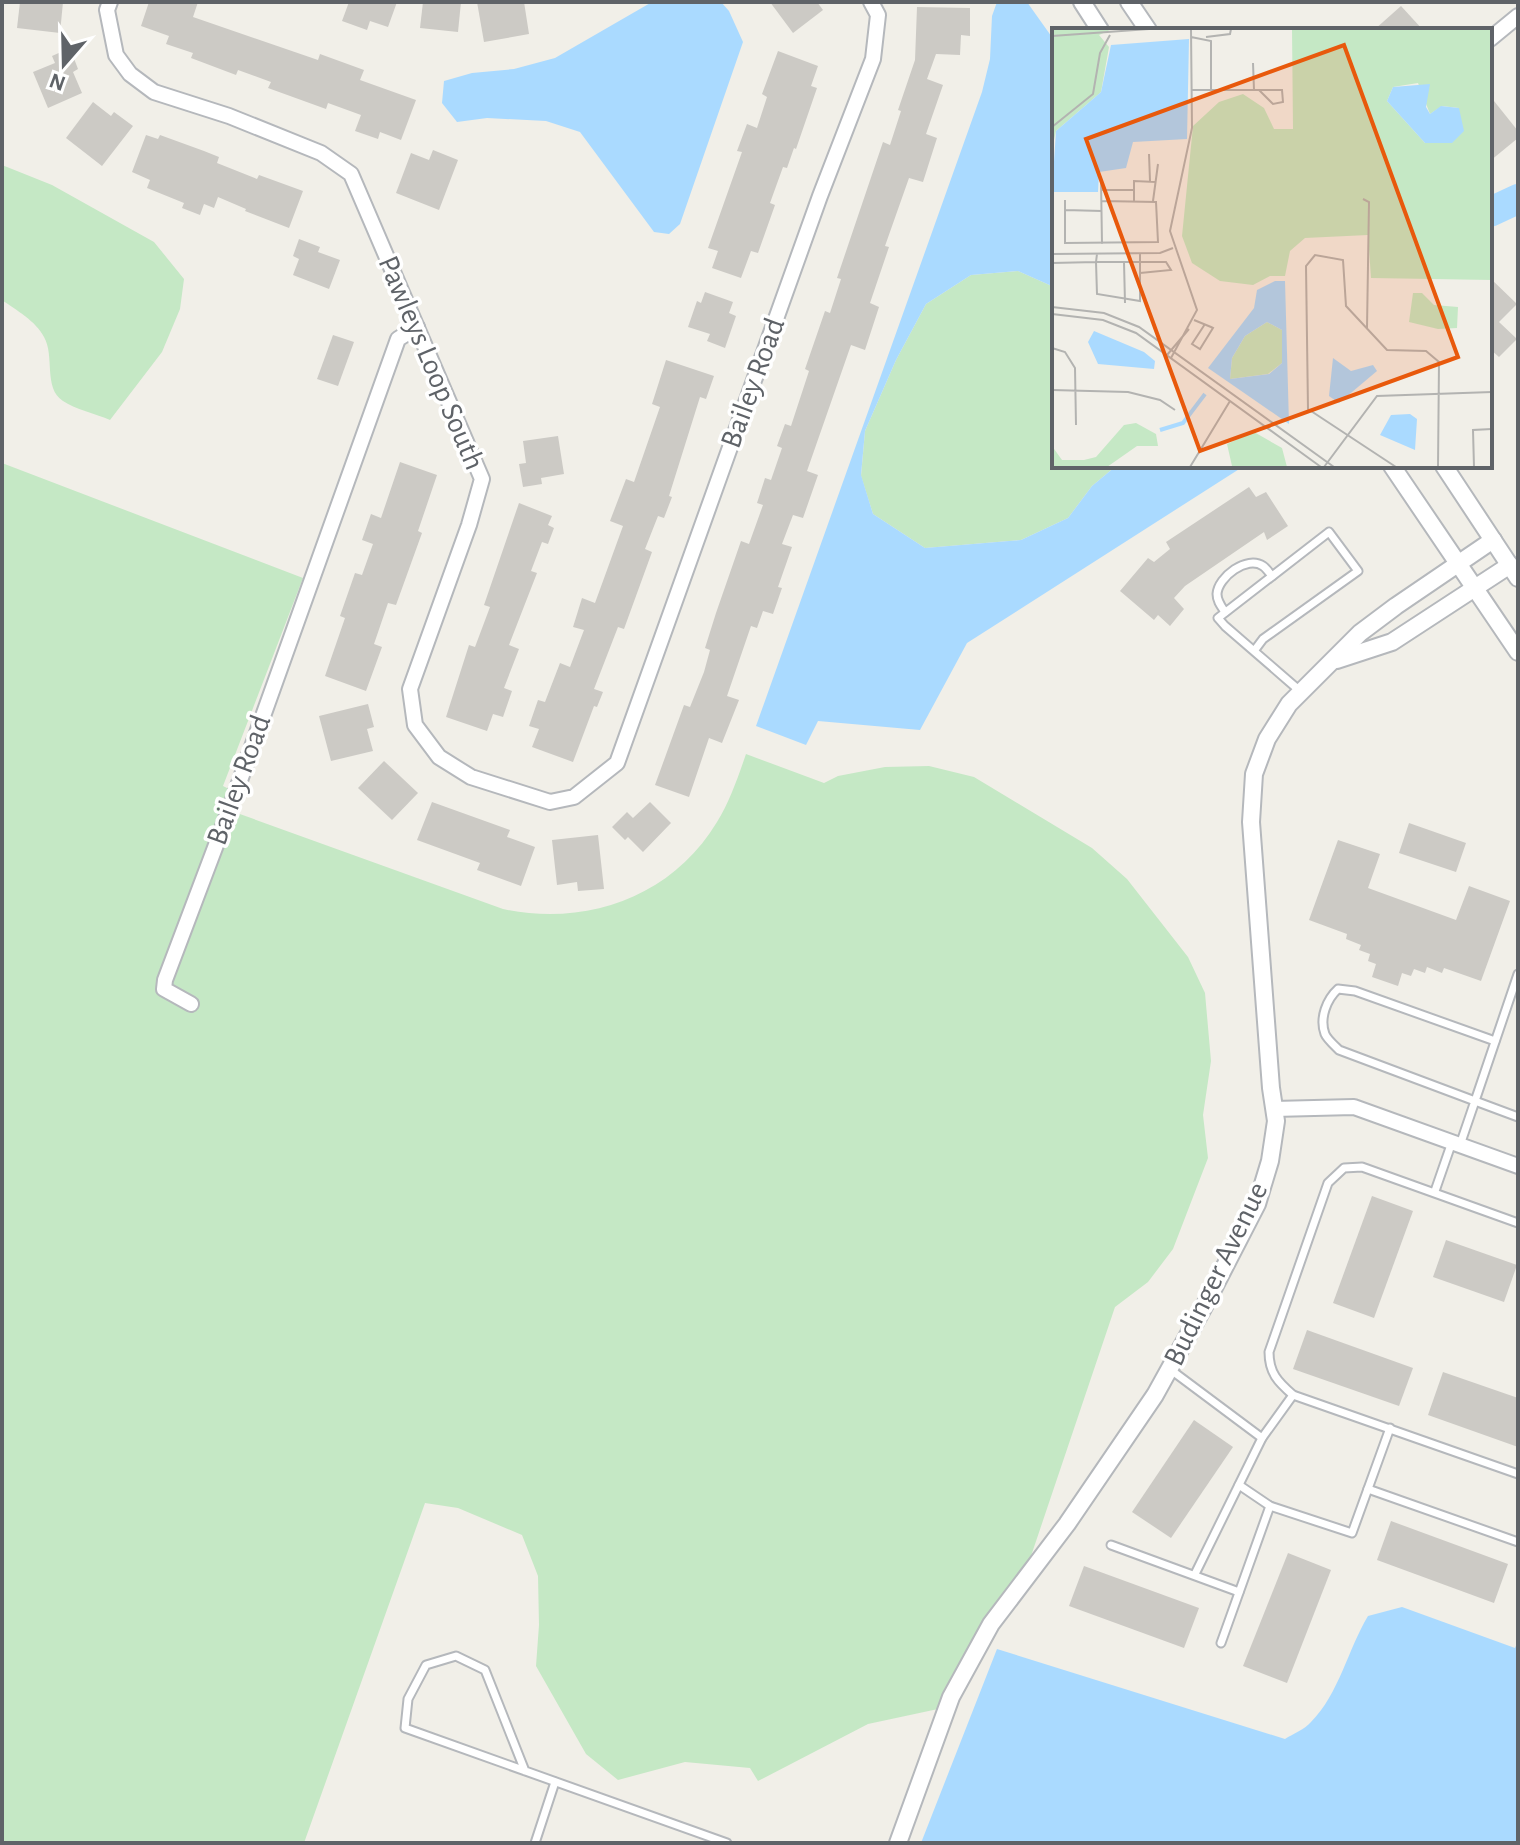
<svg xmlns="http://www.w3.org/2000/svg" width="1520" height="1845" font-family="'Alegreya Sans',sans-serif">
<rect width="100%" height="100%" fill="#f1efe8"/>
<g fill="#c5e8c5">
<path d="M2 165 52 185 154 242 184 279 180 309 162 352 110 420C97 414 74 409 63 401 43 388 55 356 44 337 36 321 16 310 2 300Z"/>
<polygon points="1018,271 1054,287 1054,466 1116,466 1092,486 1068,518 1021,540 925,548 873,514 861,476 865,431 896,360 926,304 971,275"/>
<path d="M2 463 303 578 223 786 237 793 234 810 237 813 503 909C586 927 672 897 717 822 730 801 738 777 746 754L824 783 838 776 885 767 929 766 974 777 1092 848 1127 879 1188 957 1205 993 1211 1061 1203 1115 1208 1158 1173 1249 1148 1282 1115 1307 1030 1559 983 1620 943 1693 938 1709 868 1724 758 1781 750 1768 685 1762 618 1780 586 1754 536 1666 539 1625 538 1576 522 1535 458 1508 425 1503 304 1843H2Z"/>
</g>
<g fill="#aadaff">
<polygon points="652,2 721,2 729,11 743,42 680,224 669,234 654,232 580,132 546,121 487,118 457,122 442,103 444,81 472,73 514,69 555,58"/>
<polygon points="997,2 1027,2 1054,40 1054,287 1018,271 971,275 926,304 896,360 865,431 861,475 873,514 925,548 1021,540 1068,518 1092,486 1116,466 1244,466 967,643 920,730 818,721 806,745 756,726 982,92 990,59 992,16"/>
<path d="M1402 1607 1515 1648 1518 1641V1843H921L997 1649 1285 1739C1293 1734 1305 1729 1311 1722 1339 1694 1348 1649 1368 1616Z"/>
</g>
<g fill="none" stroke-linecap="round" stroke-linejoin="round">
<polyline stroke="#aadaff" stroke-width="30" points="1490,212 1518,199"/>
</g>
<g fill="#cccac5">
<polygon points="20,2 63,2 60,33 17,28"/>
<polygon points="149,2 198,2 193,17 318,60 320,54 364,70 360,80 416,100 401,140 380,132 378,139 355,131 361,115 328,103 326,109 268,88 271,82 238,70 236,75 191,58 193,53 166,44 169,36 141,26"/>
<polygon points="349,2 397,2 388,27 370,21 367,30 342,21"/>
<polygon points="423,2 461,2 458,32 420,28"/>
<polygon points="477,2 524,2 529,34 484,42"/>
<polygon points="770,2 817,2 823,10 793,33"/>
<polygon points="1401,6 1423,30 1374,30"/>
<polygon points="917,7 970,8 970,36 961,35 960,55 936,54 927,79 943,85 926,134 937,138 923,182 909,178 885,246 889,247 870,303 879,307 865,350 851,345 807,471 818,475 803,518 793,515 782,544 792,547 778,587 782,588 773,614 763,611 757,628 751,626 727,696 739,700 722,743 709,738 689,797 655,785 684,705 690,707 704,672 710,650 705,648 716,613 741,541 749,544 763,505 757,503 765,478 771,480 782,448 777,446 785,424 791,426 809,371 805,369 825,311 830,313 841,279 837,278 883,142 890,145 901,111 898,110 915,60"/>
<polygon points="70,48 78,69 73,72 82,93 48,108 33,72 55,63 52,56"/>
<polygon points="778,51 818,66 811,86 817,88 796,149 794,148 787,168 783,167 770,203 775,205 758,253 751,251 741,278 712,268 718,251 708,248 742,152 737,151 747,124 757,128 767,97 762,94"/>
<polygon points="1490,96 1518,131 1518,138 1490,161"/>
<polygon points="93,102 111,116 114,112 133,126 102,166 66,138"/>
<polygon points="146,135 158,139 160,135 204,151 219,157 217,163 257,179 259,175 303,191 289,228 245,211 246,209 218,197 214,208 204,204 200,215 182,208 184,203 147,188 150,180 132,172"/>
<polygon points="433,150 458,160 439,210 396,193 411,153 429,160"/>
<polygon points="299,239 320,247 318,252 340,260 329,289 293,275 299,259 293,256"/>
<polygon points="1490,278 1517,304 1499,322 1517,339 1499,357 1490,349"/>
<polygon points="705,292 733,302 729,313 736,316 725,348 707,341 710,334 688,327 697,301 701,303"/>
<polygon points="333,335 354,342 338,386 317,379"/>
<polygon points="666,360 714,376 706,399 700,397 669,496 672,497 664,518 658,516 645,549 652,552 624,629 618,627 594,689 603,692 597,707 594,706 573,762 532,747 539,729 529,726 538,700 545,702 560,663 570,667 584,630 573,627 582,598 595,603 623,526 610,521 626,479 634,482 660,407 652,404"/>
<polygon points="558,436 564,474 541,478 542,484 523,487 519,464 526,463 523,441"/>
<polygon points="400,462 437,475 418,531 422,533 396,605 388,603 374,644 382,647 366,691 325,676 345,618 340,616 355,573 362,575 373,544 362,540 371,514 381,518"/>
<polygon points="1249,487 1256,497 1266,492 1288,526 1267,540 1264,532 1185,586 1174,598 1184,609 1170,626 1158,615 1154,620 1120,591 1148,558 1154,562 1170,549 1166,542"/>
<polygon points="519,503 552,516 548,525 554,528 548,544 542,542 531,571 537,573 509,645 519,649 504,688 512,691 503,717 493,714 487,731 446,717 469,645 475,647 490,607 484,605"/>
<polygon points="368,704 374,727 367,729 373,751 331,761 319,716"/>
<polygon points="384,761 418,793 392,820 358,788"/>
<polygon points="432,802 510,830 507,837 535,847 521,886 477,870 480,863 417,840"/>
<polygon points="650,802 671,823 643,852 628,837 625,840 612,827 627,812 633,818"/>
<polygon points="1409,823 1466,843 1456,872 1399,853"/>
<polygon points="598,835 604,889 578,891 577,882 557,885 552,840"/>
<polygon points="1338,840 1380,854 1368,888 1456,920 1469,886 1510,901 1481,981 1444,968 1442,973 1427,967 1425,973 1414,969 1411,976 1402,973 1398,986 1372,977 1376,964 1368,961 1370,954 1359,950 1361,945 1346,939 1347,934 1309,920"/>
<polygon points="1372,1196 1413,1211 1374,1318 1333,1303"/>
<polygon points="1446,1240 1517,1265 1504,1302 1433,1277"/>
<polygon points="1307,1330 1413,1368 1399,1406 1293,1369"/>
<polygon points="1443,1372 1518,1398 1518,1447 1428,1415"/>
<polygon points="1194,1420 1233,1447 1171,1538 1132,1512"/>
<polygon points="1391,1521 1508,1564 1494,1603 1377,1560"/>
<polygon points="1288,1553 1331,1570 1287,1683 1243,1666"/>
<polygon points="1084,1566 1199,1608 1184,1648 1069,1606"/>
</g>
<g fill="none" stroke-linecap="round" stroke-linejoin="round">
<g stroke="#b5b8bc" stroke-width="11">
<g id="service">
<path d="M1225 612C1221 606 1217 601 1217 594 1218 577 1247 555 1263 566 1266 568 1269 572 1272 576"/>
<polyline points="1254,651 1263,639 1358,571 1329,532 1218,618 1225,626 1300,691"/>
<polyline points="1518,974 1475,1101 1518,1117"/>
<path d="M1460 1145 1475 1101 1339 1050C1335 1046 1327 1039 1325 1034 1319 1018 1327 999 1338 989L1355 991 1495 1041"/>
<polyline points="1435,1191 1452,1142"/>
<path d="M1518 1223 1362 1167 1344 1168 1328 1183 1269 1352C1269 1373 1278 1382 1293 1395L1518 1474"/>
<polyline points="1171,1370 1262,1438"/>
<polyline points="1239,1485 1270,1506 1352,1533 1390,1428"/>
<polyline points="1368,1489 1518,1542"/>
<polyline points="1111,1545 1239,1592"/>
<polyline points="1195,1574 1262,1438 1293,1395"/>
<polyline points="1221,1643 1270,1506"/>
<polyline points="525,1771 485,1670 456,1656 426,1665 408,1699 405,1728 727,1843"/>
<polyline points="535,1843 555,1782"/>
</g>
</g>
<g stroke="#b5b8bc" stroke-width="18">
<g id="minor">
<polyline points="110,2 107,10 116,55 130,74 154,92 229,116 321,153 351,174 482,479 469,525 410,689 415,725 439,757 471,777 550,802 574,797 617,763 820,196 873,59 878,15 871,2"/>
<polyline points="1490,39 1518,16"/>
<polyline points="191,1004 164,989 165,980 233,800 398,339 417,327"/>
<polyline points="1274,1109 1354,1107 1518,1166"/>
</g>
</g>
<g stroke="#b5b8bc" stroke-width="20">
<g id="tertiary">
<polyline points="1082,2 1100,30"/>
<polyline points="1129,2 1148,30"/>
<polyline points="1392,466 1518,652"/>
<polyline points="1444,466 1518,578"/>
<polyline points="1337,660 1392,642 1510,565"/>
<polyline points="898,1843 951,1697 991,1624 1067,1524 1155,1395 1207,1301 1257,1204 1270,1161 1276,1121 1271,1088 1251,822 1254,774 1267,739 1289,704 1360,633 1396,606 1493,540"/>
</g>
</g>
<use href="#service" stroke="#fff" stroke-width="7"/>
<use href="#minor" stroke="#fff" stroke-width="14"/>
<use href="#tertiary" stroke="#fff" stroke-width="16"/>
</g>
<g text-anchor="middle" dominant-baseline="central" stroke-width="7" stroke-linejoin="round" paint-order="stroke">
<g font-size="30" fill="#5f6368" stroke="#fff">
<text transform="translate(431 363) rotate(67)">Pawleys Loop South</text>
<text transform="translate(753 383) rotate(-70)">Bailey Road</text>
<text transform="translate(239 780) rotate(-70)">Bailey Road</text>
<text transform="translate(1216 1274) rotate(-64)">Budinger Avenue</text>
</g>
</g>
<g transform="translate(1052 28)">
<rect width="440" height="440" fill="#f1efe8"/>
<path d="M0 1H60L47 7 57 19 49 64 4 103 0 121ZM240 1H440V252L319 250 316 207 253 210 238 223 233 248H218L201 257 168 253 140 235 130 208 141 98 167 74 191 66 212 80 222 101H241ZM366 55 378 86 390 78 407 80 373 115 335 73 341 59ZM361 265H370L382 277 406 279 405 300 386 301 357 294ZM215 294 230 302V335L216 346 178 351 180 330 193 308ZM84 395 104 406 106 418H85L55 439H0V418L10 432H32L44 429 72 397ZM202 404 230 420 235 439 180 438 175 416Z" fill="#c5e8c5" fill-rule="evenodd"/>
<path d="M137 11 135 111 81 114 74 140 47 144 46 164H0L4 103 49 64 59 17ZM378 56 374 79 378 86 389 78 407 80 412 103 400 115H373L335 73 341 59ZM223 253H233L237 396 156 340 202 280 205 262ZM215 294 230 302V335L217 346 178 351 180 330 193 308ZM42 303 92 324 103 333 102 341 46 336 36 314ZM281 330 299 343 321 337 325 343 287 375 277 368ZM358 386 365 391 363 422 328 407 339 387Z" fill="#aadaff" fill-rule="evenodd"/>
<path fill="none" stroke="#aadaff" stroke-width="4" d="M108 402 131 395 153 366"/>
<path fill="none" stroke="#b3b3b1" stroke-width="2" d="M0 8 97 1M139 9 159 13V62M154 9 178 6 179 1M201 35 202 62M140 62H230L231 74 221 76 207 62M0 99 41 66 48 25 58 7M97 126 98 153M49 152 50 216M49 162H82M311 171 317 174 315 300M13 172V215L106 214 104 174 50 173M82 173V153L104 154M101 173 106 136M13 182 50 183M88 225V234H114L119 242 88 245M0 226 108 225 121 220M72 234 73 275M0 235 44 234H88V273L45 266 44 234 45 226M0 279 52 285 87 299 282 439M0 286 51 292 84 305 269 439M142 292 159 299 161 300 148 321 140 316 153 296M0 320 13 324 23 340 24 397M115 327 137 301M119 330 145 282 118 203 140 100 139 1M0 362 76 364 108 372 123 382M138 439 178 373M272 439 325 368 440 364M344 439 256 381 254 238 263 227 291 232 294 278 335 322 374 323 387 334 386 439M422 439 421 402 440 401"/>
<path fill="#e8590c" fill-opacity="0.15" stroke="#e8590c" stroke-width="4" d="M292 17 406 329 148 423 34 111Z"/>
<rect width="440" height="440" fill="none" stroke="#5f6368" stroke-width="4"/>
</g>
<rect width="1520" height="1845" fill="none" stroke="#5f6368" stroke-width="8"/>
<g transform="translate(64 64) rotate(200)" stroke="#ffffff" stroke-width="6" paint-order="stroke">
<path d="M0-6L14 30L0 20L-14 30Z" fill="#5f6368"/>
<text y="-12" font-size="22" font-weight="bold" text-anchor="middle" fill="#5f6368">N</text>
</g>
</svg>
